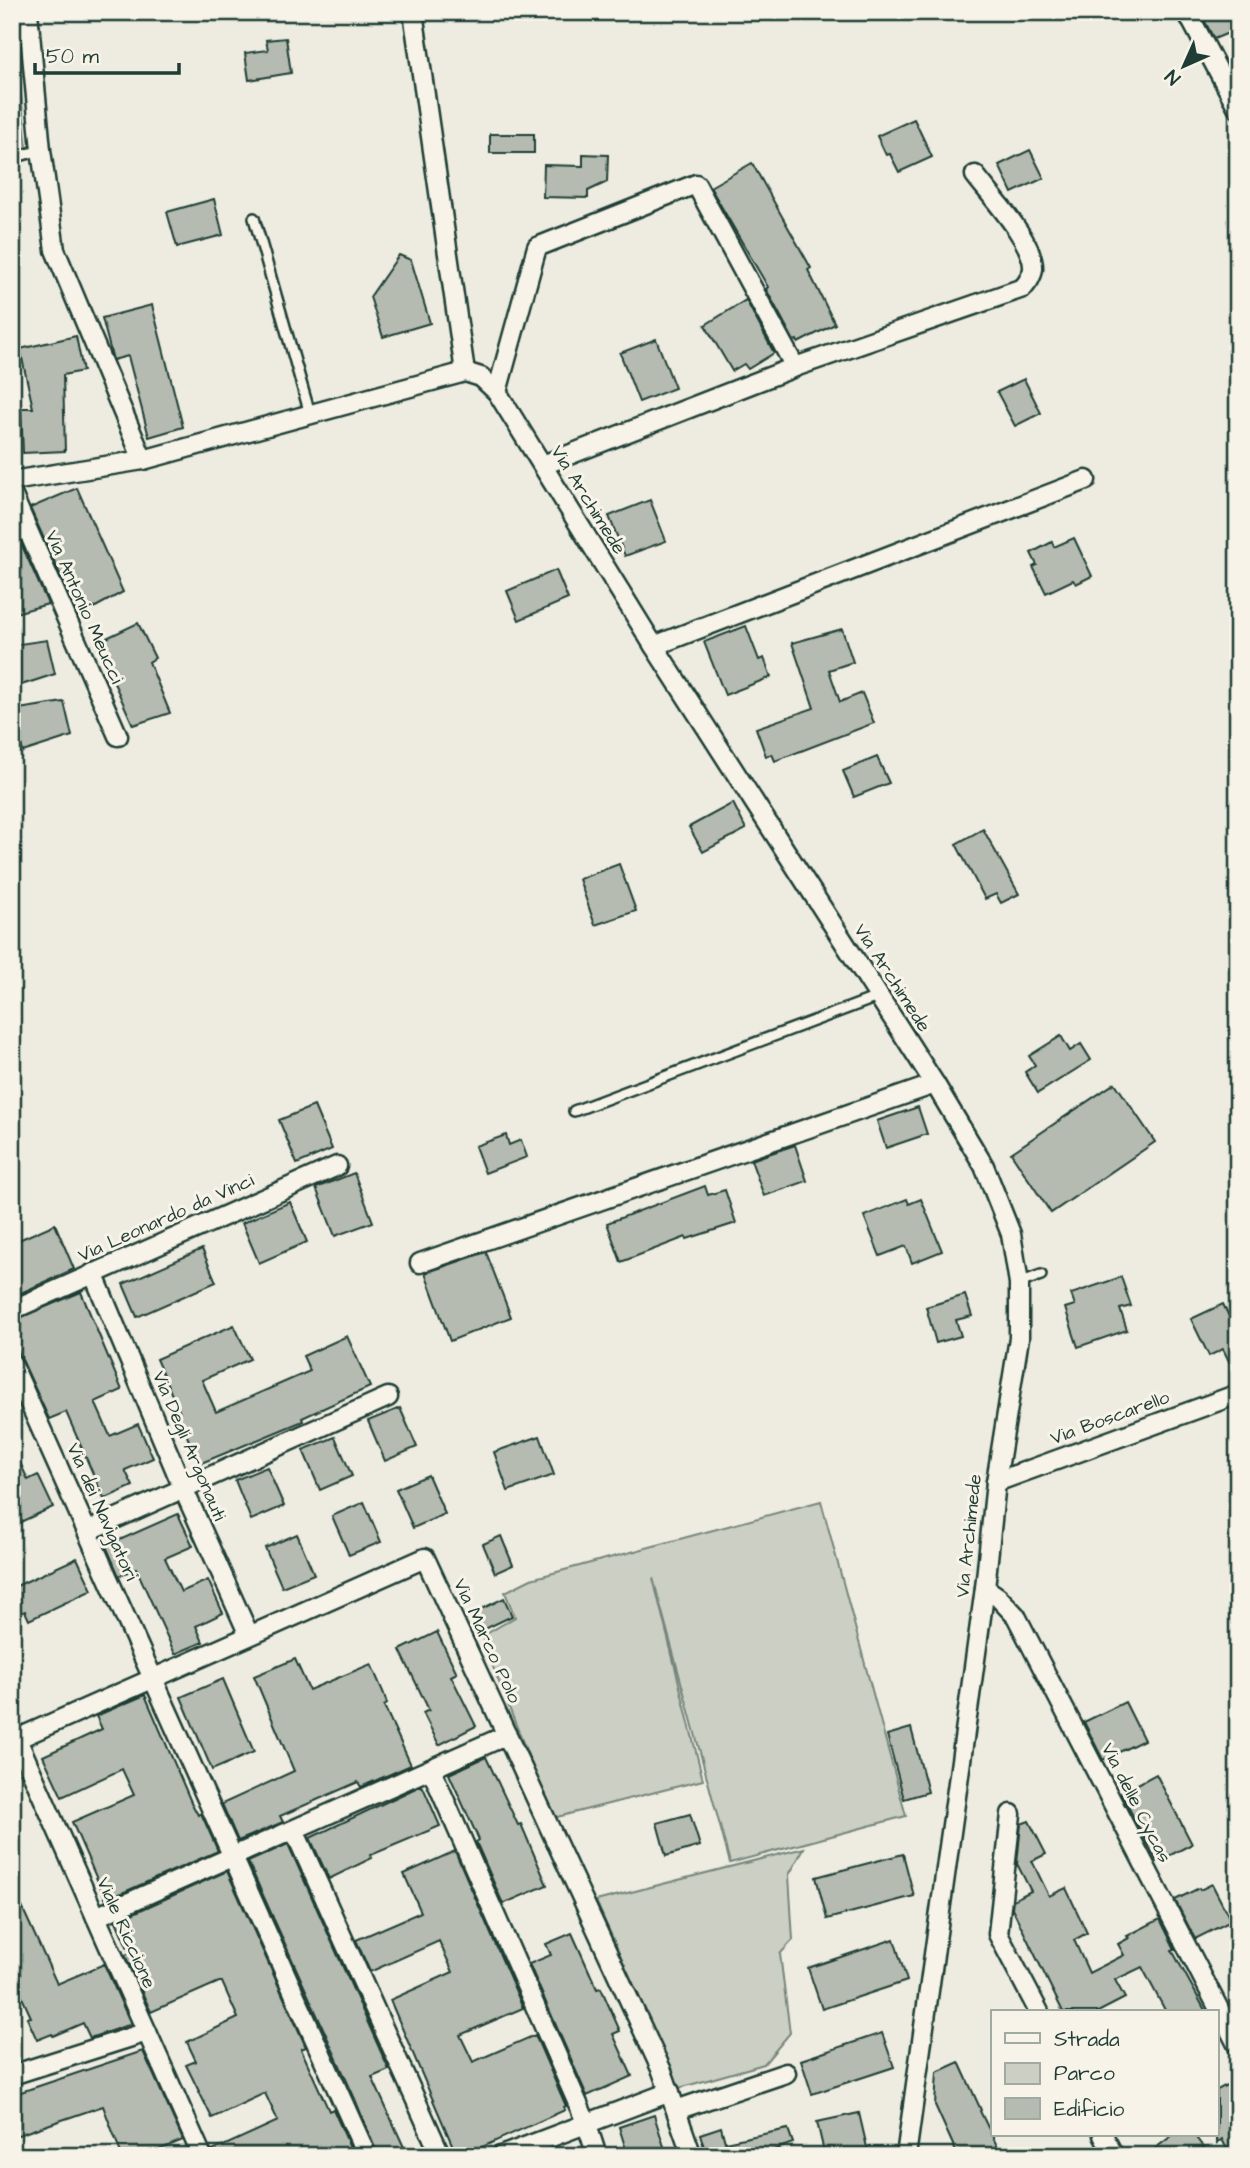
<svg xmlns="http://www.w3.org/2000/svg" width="1250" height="2168" font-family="'Architects Daughter',sans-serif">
<rect width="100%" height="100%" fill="#eeece1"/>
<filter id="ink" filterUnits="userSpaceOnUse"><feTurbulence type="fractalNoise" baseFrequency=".0143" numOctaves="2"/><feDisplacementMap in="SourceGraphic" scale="14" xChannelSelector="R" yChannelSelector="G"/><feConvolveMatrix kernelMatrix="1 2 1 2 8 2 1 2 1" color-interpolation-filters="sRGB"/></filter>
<g filter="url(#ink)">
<g fill="#cccfc4" stroke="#76867c" stroke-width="2">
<polygon points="12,16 27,148 12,152"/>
<polygon points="821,1501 906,1816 730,1863 653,1578 703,1780 553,1818 493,1667 483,1636 515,1617 505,1592 531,1579"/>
<polygon points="804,1848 789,1875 793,1940 780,1954 790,2033 764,2064 679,2088 596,1901"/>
</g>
<g fill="#b5bbb0" stroke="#1f3d34" stroke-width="2">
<polygon points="1200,12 1238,12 1238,29 1214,39"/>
<polygon points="286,38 291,73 249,80 245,53 268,50 266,40"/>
<polygon points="914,119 932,157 899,172 890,154 886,155 877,136"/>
<rect x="490" y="134" width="44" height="19"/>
<polygon points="1030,150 1044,178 1012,193 999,165"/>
<polygon points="583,154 608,155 607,182 588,191 588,198 543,197 544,165 583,166"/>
<polygon points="752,163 811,268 808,270 835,324 798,343 797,340 794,341 766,289 768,287 710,187"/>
<polygon points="214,199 223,235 177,247 167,212"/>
<polygon points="399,255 411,260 430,323 383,337 370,297"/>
<polygon points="746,300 774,353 748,369 744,364 732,371 705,325"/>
<polygon points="152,305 183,427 149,437 128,356 113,360 102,318"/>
<polygon points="76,336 83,371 63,375 65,451 23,453 21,408 33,408 20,349"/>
<polygon points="656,339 675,388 639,402 620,353"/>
<polygon points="1024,379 1041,413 1015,426 997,392"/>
<polygon points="77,488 123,592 79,616 30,508"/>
<polygon points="650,500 666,541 625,556 609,516"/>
<polygon points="12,523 48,604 12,614"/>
<polygon points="1074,538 1092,576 1076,584 1073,580 1046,593 1033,567 1037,565 1031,553 1052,542 1054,547"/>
<polygon points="556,570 568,599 519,620 507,591"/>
<polygon points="138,623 155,658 149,662 170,713 133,725 96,643"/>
<polygon points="746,626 759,660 764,658 771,677 725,695 704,642"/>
<polygon points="842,629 853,662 829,670 840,702 862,693 874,723 775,761 772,754 766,756 756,728 814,708 792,643"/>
<polygon points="47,640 55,674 12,688 12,645"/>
<polygon points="64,702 72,736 23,752 12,710"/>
<polygon points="877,757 889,783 854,797 843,771"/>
<polygon points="733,803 746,829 703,852 689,827"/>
<polygon points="983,829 1019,894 1001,903 996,894 985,899 956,844"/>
<polygon points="619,864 636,911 595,925 579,879"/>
<polygon points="1061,1036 1070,1051 1081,1044 1091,1060 1038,1093 1025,1072 1035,1065 1029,1056"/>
<polygon points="1115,1083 1155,1142 1051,1213 1011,1153"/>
<polygon points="314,1106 332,1149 297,1164 279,1120"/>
<polygon points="918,1107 927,1134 886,1148 877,1121"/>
<polygon points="506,1135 509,1145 521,1140 527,1157 485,1173 475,1146"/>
<polygon points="795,1145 807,1181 764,1196 751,1160"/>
<polygon points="354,1173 373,1222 335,1236 316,1188"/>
<polygon points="705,1186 708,1195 725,1190 736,1223 687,1239 686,1237 621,1262 607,1223"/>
<polygon points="907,1199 909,1204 921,1199 942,1251 912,1263 906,1246 880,1256 864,1216"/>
<polygon points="290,1202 307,1242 259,1263 242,1223"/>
<polygon points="55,1224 74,1269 12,1297 12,1243"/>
<polygon points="202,1249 216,1282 137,1317 123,1284"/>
<polygon points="486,1252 511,1317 450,1341 425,1273"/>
<polygon points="1121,1277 1131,1306 1120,1309 1127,1330 1078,1347 1065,1308 1075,1305 1071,1294"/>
<polygon points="81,1292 122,1390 95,1402 110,1436 138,1424 153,1458 125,1470 133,1486 104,1499 66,1412 49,1419 12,1338 12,1321"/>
<polygon points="965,1295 972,1316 956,1320 961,1336 936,1343 926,1307"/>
<polygon points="1223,1304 1238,1335 1238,1379 1223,1349 1209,1356 1191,1319"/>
<polygon points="234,1325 250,1359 202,1380 216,1412 310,1371 303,1356 347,1336 370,1387 302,1418 303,1421 199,1464 178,1415 180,1413 156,1359"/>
<polygon points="400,1408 417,1447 385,1461 368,1421"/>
<polygon points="540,1436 554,1475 508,1491 494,1452"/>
<polygon points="335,1437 352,1476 320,1490 303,1450"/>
<polygon points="12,1445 28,1480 38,1475 53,1507 12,1526"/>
<polygon points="267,1467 284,1506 251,1520 235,1480"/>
<polygon points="428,1475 445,1514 413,1528 396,1489"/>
<polygon points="364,1502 381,1542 349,1555 332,1516"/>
<polygon points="178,1514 193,1546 165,1558 181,1592 208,1580 223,1613 196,1626 203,1642 175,1654 136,1568 119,1576 106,1546"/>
<polygon points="297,1534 314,1574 282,1587 265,1548"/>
<polygon points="501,1536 513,1565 495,1573 483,1544"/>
<polygon points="77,1558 92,1590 29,1620 25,1611 12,1617 12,1588"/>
<polygon points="504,1598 512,1616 483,1630 475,1612"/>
<polygon points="437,1632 457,1673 451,1676 476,1726 439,1745 423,1713 429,1710 400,1650"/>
<polygon points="295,1659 309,1690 371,1664 384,1694 387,1704 384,1706 411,1765 361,1787 358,1782 280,1816 283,1822 238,1841 222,1804 294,1771 254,1676"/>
<polygon points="223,1679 254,1752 212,1770 181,1697"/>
<polygon points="145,1695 191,1802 198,1815 201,1813 218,1851 106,1900 72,1822 134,1795 122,1769 62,1797 43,1756 102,1729 96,1716"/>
<polygon points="1125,1702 1144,1740 1103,1760 1084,1722"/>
<polygon points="911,1728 928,1792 904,1799 887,1735"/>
<polygon points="486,1757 518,1825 521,1824 547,1885 503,1904 476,1842 479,1840 449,1774"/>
<polygon points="1156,1774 1192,1844 1157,1862 1121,1793"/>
<polygon points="420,1786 423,1787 440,1826 371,1855 372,1858 329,1879 310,1838"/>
<polygon points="690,1814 700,1846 666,1856 657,1823"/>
<polygon points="1029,1821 1046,1854 1032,1861 1049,1896 1066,1888 1087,1933 1074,1940 1089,1973 1124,1955 1118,1944 1129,1938 1127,1936 1160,1919 1175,1949 1172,1950 1206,2012 1166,2012 1142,1967 1115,1980 1125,1998 1098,2012 1063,2012 1012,1908 1013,1900 1031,1891 1017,1864 1021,1824"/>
<polygon points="288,1844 389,2070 372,2077 408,2156 378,2156 355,2099 248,1862"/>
<polygon points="455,1851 523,2008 460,2035 473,2062 535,2035 566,2106 564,2107 565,2110 462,2156 457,2156 390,2000 453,1972 439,1941 370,1972 356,1940 421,1912 404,1874"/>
<polygon points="903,1854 914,1896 827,1919 816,1877"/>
<polygon points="227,1871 306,2047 301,2049 329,2111 333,2109 354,2156 213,2156 212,2151 278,2121 265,2093 212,2118 186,2065 196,2061 187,2042 238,2018 222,1982 219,1982 151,2012 125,1955 130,1953 116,1921"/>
<polygon points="1212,1884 1231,1921 1195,1939 1175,1900 1199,1888 1200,1890"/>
<polygon points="12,1885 57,1984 104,1964 131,2024 90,2038 83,2023 53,2036 52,2034 37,2040 27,2018 31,2017 12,1975"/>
<polygon points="572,1933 597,1989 601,1988 620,2031 613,2034 632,2076 587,2096 529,1964 551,1955 546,1944"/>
<polygon points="894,1939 907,1981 822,2009 808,1968"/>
<polygon points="882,2033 894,2067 812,2094 801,2060"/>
<polygon points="143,2051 183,2140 144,2156 122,2156 103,2106 12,2137 12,2095"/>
<polygon points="959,2062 981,2110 980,2111 1002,2156 958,2156 935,2105 937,2072"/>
<polygon points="1238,2079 1238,2156 1230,2156 1222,2139 1217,2143 1217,2090"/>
<polygon points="859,2113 869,2156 825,2156 817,2122"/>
<polygon points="654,2115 667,2156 628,2156 619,2127"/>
<polygon points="721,2127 725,2142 788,2129 793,2143 757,2156 703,2156 701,2148 704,2147 700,2134"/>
<polygon points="1173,2135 1194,2135 1210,2156 1145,2156"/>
</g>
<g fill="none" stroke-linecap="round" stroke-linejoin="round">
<g stroke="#1f3d34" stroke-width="14">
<g id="lane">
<polyline points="12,158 41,150"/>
<polyline points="254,218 310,414"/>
<polyline points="574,1111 880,996"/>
<polyline points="1019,1283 1041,1275"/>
</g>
</g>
<g stroke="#1f3d34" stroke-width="23">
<g id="street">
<polyline points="28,12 41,150 55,250 143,460"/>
<polyline points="413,12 465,372"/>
<polyline points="1187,12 1238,108"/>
<polyline points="497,392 537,247 696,184 795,367"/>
<path d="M543 465 795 367 1023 288C1028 282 1032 277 1033 269 1035 243 990 195 975 175"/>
<polyline points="12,481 143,460 465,372 481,377 497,392 654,646 935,1084 984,1166 1011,1234 1019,1283 1019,1338 996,1482 985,1588 906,2156"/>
<polyline points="12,494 118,736"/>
<polyline points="654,646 1086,480"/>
<polyline points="420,1263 935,1084"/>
<polyline points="93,1273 183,1488 249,1635"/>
<polyline points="12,1310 337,1166"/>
<polyline points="12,1364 367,2156"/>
<polyline points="996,1482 1238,1394"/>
<polyline points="88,1531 388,1397"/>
<polyline points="985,1588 998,1597 1016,1616 1238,2046"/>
<polyline points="12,1728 202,2156"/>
<polyline points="12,1741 425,1558 662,2071 692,2156"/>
<polyline points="431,1769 586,2122 597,2156"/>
<polyline points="1011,1814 998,1934 1039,2012"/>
<polyline points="294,1830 441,2156"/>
<polyline points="96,1917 507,1735"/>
<polyline points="12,2075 147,2032"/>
<polyline points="676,2110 786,2073"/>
<polyline points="1103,2135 1114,2156"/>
<polyline points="501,2156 670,2092"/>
</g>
</g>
<use href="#lane" stroke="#f7f3e8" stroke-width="9"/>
<use href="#street" stroke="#f7f3e8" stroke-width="18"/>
</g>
</g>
<g text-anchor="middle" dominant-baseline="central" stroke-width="6" stroke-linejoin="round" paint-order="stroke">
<g font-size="19" fill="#1f3d34" stroke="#f7f3e8">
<text transform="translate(588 500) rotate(58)">Via Archimede</text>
<text transform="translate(84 607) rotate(66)">Via Antonio Meucci</text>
<text transform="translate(892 978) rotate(57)">Via Archimede</text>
<text transform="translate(166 1218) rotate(-24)">Via Leonardo da Vinci</text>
<text transform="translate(1110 1418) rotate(-20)">Via Boscarello</text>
<text transform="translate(189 1446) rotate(67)">Via Degli Argonauti</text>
<text transform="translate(102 1512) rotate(66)">Via dei Navigatori</text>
<text transform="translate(969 1536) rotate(-84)">Via Archimede</text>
<text transform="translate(487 1641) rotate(65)">Via Marco Polo</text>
<text transform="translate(1136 1803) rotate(63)">Via delle Cycas</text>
<text transform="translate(126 1933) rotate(66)">Viale Riccione</text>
</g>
</g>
<rect width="1250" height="2168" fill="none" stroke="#f7f3e8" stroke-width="42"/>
<rect x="21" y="21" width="1208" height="2126" fill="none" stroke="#1f3d34" stroke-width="2.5" filter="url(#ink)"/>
<rect x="991" y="2010" width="228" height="126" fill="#f7f3e8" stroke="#a1aaa0" stroke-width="2"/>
<rect x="1005" y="2033" width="35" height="10" fill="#f7f3e8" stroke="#a1aaa0" stroke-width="2"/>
<text x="1054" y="2046" font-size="21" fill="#1f3d34">Strada</text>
<rect x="1005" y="2063" width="35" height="21" fill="#cccfc4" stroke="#a1aaa0" stroke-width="2"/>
<text x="1054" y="2080" font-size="21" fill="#1f3d34">Parco</text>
<rect x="1005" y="2098" width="35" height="21" fill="#b5bbb0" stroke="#a1aaa0" stroke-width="2"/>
<text x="1054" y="2116" font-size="21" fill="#1f3d34">Edificio</text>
<g transform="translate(1184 66) rotate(225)" stroke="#f7f3e8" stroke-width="5" paint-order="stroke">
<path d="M0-5L12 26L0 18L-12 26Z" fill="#1f3d34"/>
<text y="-10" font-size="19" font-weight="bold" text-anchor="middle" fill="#1f3d34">N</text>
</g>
<path d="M35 63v10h144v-10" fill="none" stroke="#1f3d34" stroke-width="3.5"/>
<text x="46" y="63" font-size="21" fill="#1f3d34" stroke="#f7f3e8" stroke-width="5" paint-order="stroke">50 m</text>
</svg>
